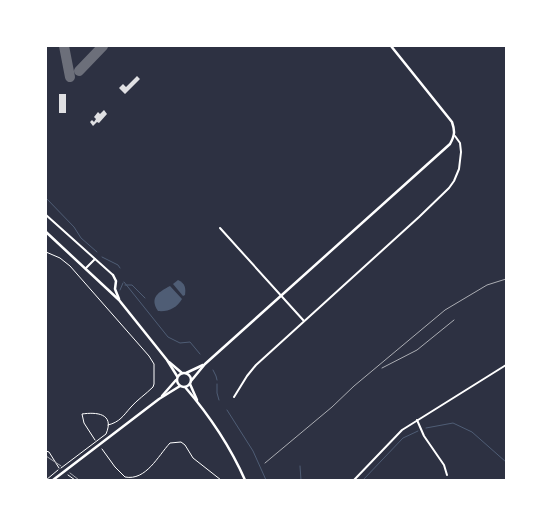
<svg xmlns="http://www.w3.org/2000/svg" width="552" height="526" viewBox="0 0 552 526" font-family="Raleway,sans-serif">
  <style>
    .water { fill: #4f5d75 }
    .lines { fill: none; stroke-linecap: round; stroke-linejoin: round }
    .stream { stroke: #4f5d75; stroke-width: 1 }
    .taxiway { stroke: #6c6f7a; stroke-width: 10 }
    .building { fill: #e0e0e3 }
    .path { stroke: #fff; stroke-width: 1 }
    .service { stroke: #fff; stroke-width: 1 }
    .minor { stroke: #fff; stroke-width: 2 }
    .tertiary { stroke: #fff; stroke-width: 2.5 }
    .secondary { stroke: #fff; stroke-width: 2.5 }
    .rail { stroke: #abadb3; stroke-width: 1 }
  </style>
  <rect width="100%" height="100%" fill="#2d3142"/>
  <!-- water -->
  <g class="water">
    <path d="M178,280C185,283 186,288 185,295L183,296L173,284Z"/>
    <path d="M170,286L182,299C177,308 168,312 158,311C149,297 159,292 170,286Z"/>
  </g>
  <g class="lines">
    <!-- stream -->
    <g class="stream">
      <path d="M46,198L74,227L81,238L97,252"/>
      <path d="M102,257L118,265L120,268"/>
      <path d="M124,282L168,337L180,343L190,342L200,354"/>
      <path d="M125,285H132L145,298"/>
      <path d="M120,290L123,283"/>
      <path d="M213,370L216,376L217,380"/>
      <path d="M217,384V393L219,400"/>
      <path d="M227,410L253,451L266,480"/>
      <path d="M426,428L453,423L472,432L506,462"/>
      <path d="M300,466L301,480"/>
      <path d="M363,480L403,438L418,431"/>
    </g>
    <!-- taxiway -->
    <g class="taxiway">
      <path d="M64,46L70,77"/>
      <path d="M79,71L103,46"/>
    </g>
  </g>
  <!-- building -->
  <g class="building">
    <path d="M137,76L140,79L125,94L119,88L123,84L126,87Z"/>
    <rect x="59" y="94" width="7" height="19"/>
    <path d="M104,110L107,114L99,123L97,122L93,126L90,122L92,120L94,122L96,119L94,117L98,112L100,114Z"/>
  </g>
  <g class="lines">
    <!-- path -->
    <g class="path">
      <path d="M46,252L60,258L70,266L149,356L154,364V384L153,387C146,394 137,400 131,407C123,416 120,422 108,425"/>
      <path d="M102,449L115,467L125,477C146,481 158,456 170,443L181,442L185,445L193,458L221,480"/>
      <path d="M61,468L106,434C115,413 96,412 82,414L84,423L95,440"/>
      <path d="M46,480L58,470"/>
    </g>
    <!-- service -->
    <g class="service">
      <path d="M46,451L49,452L59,468"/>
      <path d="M68,475L75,480"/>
    </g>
    <!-- minor -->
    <g class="minor">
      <path d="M46,215L113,275"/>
      <path d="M220,228L304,321"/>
      <path d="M86,268L95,259"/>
      <path d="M234,397L247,376L256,365L419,217L449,188L454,181L459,169L461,152L460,143L455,136"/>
      <path d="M417,420L424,436L444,465L447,475"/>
      <path d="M354,480L402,430L506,365"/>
    </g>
    <!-- tertiary -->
    <g class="tertiary">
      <path d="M186,373L203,365"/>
      <path d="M191,381L205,364L450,144C455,135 455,131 452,122L391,46"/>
    </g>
    <!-- secondary -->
    <g class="secondary">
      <path d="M46,232L119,300L167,360L177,376"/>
      <path d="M113,275L116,281L115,289L119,299"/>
      <path d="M169,362L182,373"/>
      <circle cx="184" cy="380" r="7"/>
      <path d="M190,384L197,400"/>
      <path d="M185,387C209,415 230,446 245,480"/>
      <path d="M162,396L176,380"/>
      <path d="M53,480L159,399L180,386"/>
    </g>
    <!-- rail -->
    <g class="rail">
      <path d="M382,368L417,350L454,320"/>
      <path d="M46,456L61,466"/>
      <path d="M265,463L332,407L354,386L445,310L487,285L506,279"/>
      <path d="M70,473L79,480"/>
    </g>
  </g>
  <!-- border -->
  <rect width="552" height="526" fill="none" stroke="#ffffff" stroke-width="94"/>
</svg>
